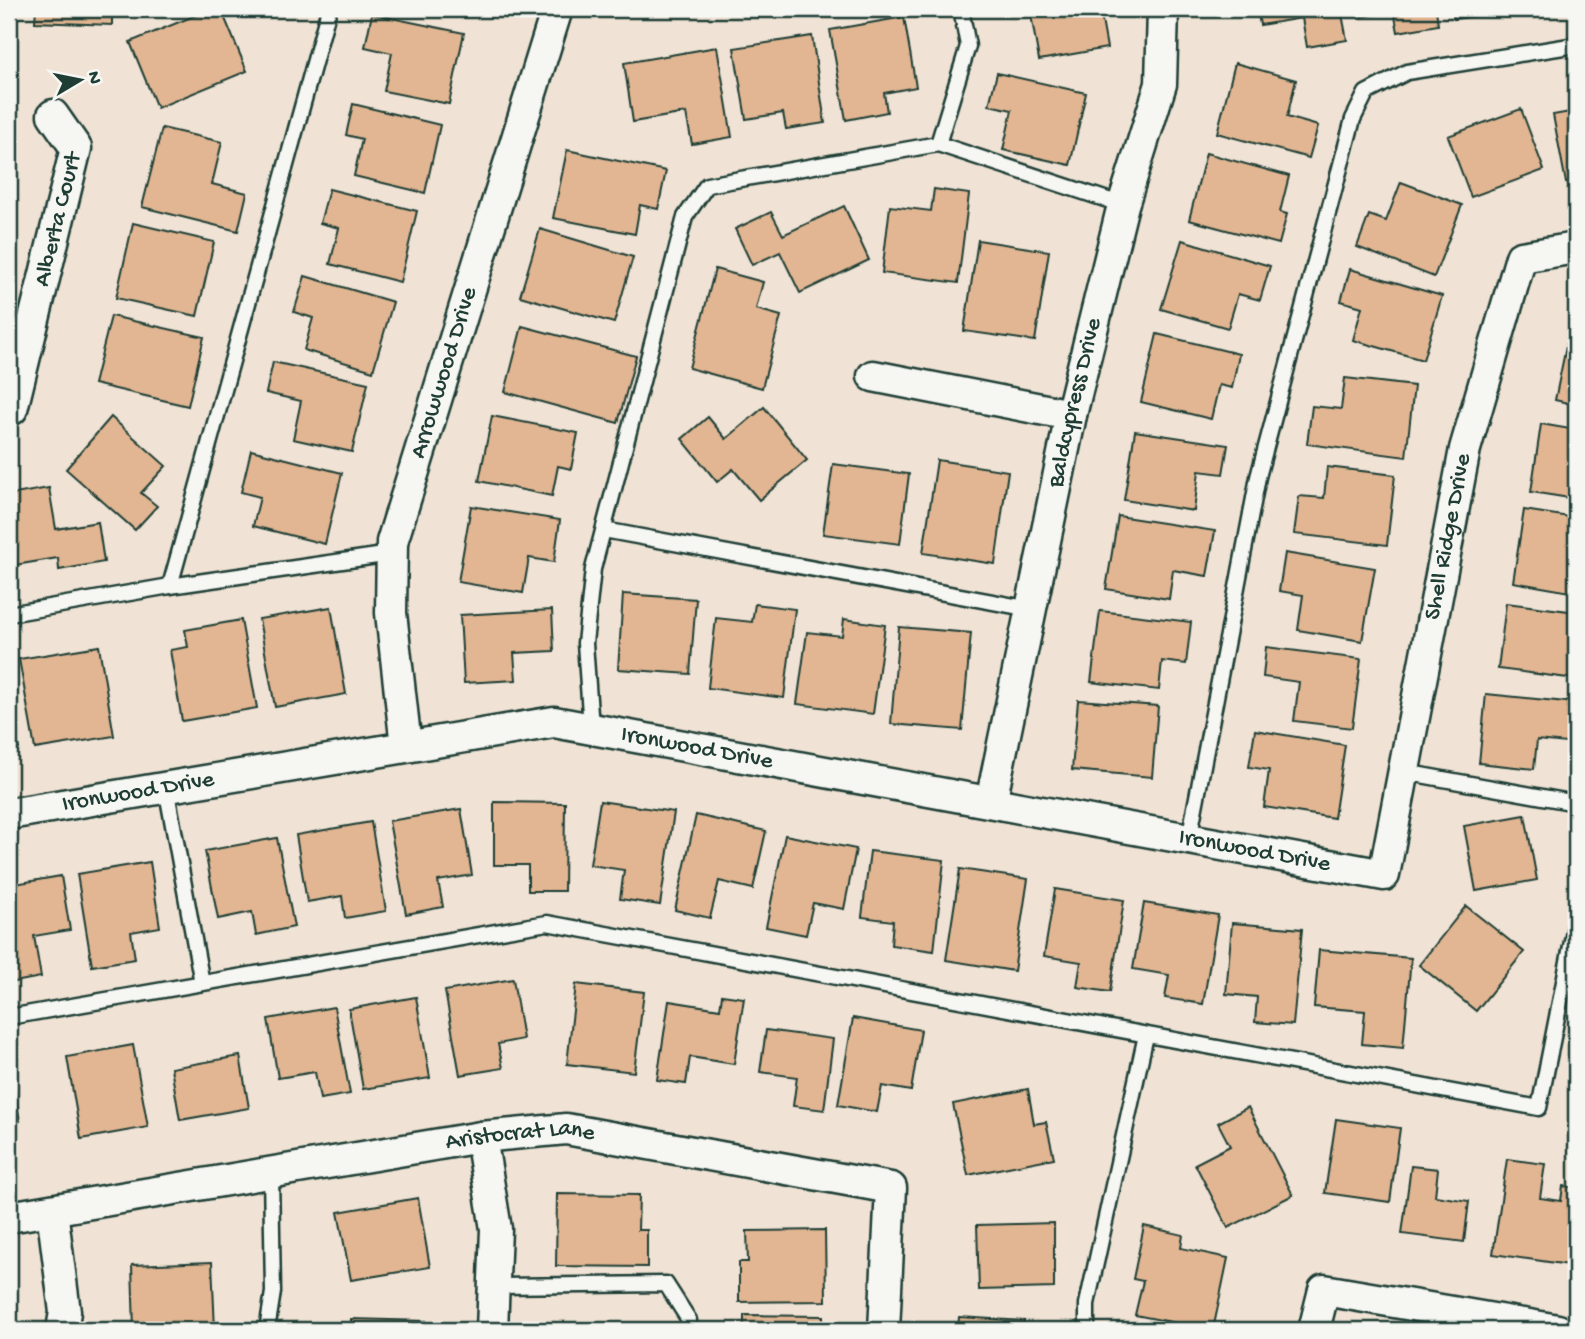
<svg xmlns="http://www.w3.org/2000/svg" width="1585" height="1339" viewBox="0 0 1585 1339" font-family="'Gochi Hand',sans-serif">
  <style>
    .building { fill: #e2b692; stroke: #1f3d34; stroke-width: 2 }
    .lines { fill: none; stroke-linecap: round; stroke-linejoin: round }
    .lane-casing { stroke: #1f3d34; stroke-width: 19 }
    .street-casing { stroke: #1f3d34; stroke-width: 35 }
    .lane { stroke: #f6f6f2; stroke-width: 14 }
    .street { stroke: #f6f6f2; stroke-width: 30 }
    .labels { text-anchor: middle; dominant-baseline: central; stroke-width: 7; stroke-linejoin: round; paint-order: stroke }
    .street-label { font-size: 24px; fill: #1f3d34; stroke: #f6f6f2 }
  </style>
  <rect width="100%" height="100%" fill="#f0e3d5"/>
  <filter id="ink" filterUnits="userSpaceOnUse"><feTurbulence type="fractalNoise" baseFrequency=".0143" numOctaves="2"/><feDisplacementMap in="SourceGraphic" scale="14" xChannelSelector="R" yChannelSelector="G"/><feConvolveMatrix kernelMatrix="1 2 1 2 8 2 1 2 1" color-interpolation-filters="sRGB"/></filter>
  <g filter="url(#ink)">
    <!-- building -->
    <g class="building">
      <path d="M36,9H112V25L35,22Z"/>
      <path d="M211,9H221L247,71L157,108L130,42Z"/>
      <path d="M1030,9H1100L1107,48L1039,60Z"/>
      <path d="M1257,9H1341L1347,40L1307,47L1302,18L1260,25Z"/>
      <path d="M1359,9H1436L1438,25L1398,32L1394,11L1361,17Z"/>
      <path d="M1453,9H1523L1454,19Z"/>
      <path d="M1548,9H1576L1549,14Z"/>
      <path d="M372,14L464,33L449,104L384,91L392,53L365,47Z"/>
      <path d="M904,17L916,87L884,93L887,112L846,120L830,30Z"/>
      <path d="M812,36L825,123L786,129L783,113L746,119L734,48Z"/>
      <path d="M717,47L732,137L692,144L686,113L633,122L624,63Z"/>
      <path d="M1235,63L1296,80L1287,117L1318,126L1309,158L1217,133Z"/>
      <path d="M997,73L1086,93L1070,165L1003,150L1012,110L989,105Z"/>
      <path d="M353,104L440,125L425,193L354,176L362,139L346,135Z"/>
      <path d="M1521,109L1544,170L1471,197L1448,136Z"/>
      <path d="M1576,111V181L1566,183L1553,115Z"/>
      <path d="M162,128L222,142L212,184L247,193L238,231L142,207Z"/>
      <path d="M567,150L666,171L658,209L640,205L635,234L553,218Z"/>
      <path d="M1206,153L1289,176L1280,212L1287,214L1279,244L1189,220Z"/>
      <path d="M1401,182L1462,205L1434,277L1357,247L1369,215L1386,221Z"/>
      <path d="M329,189L417,211L400,282L330,264L339,228L320,223Z"/>
      <path d="M934,189L969,194L958,283L882,273L890,206L931,211Z"/>
      <path d="M844,206L869,260L800,293L780,252L752,265L735,229L771,212L783,235Z"/>
      <path d="M133,223L214,242L197,316L116,298Z"/>
      <path d="M540,229L633,257L614,323L520,296Z"/>
      <path d="M978,240L1049,251L1035,341L964,331Z"/>
      <path d="M1182,240L1270,266L1260,300L1238,294L1228,328L1161,309Z"/>
      <path d="M715,269L763,282L756,309L781,316L762,388L689,368Z"/>
      <path d="M1350,269L1442,296L1423,360L1353,340L1362,307L1341,301Z"/>
      <path d="M305,276L393,302L373,371L304,350L313,318L294,312Z"/>
      <path d="M111,316L204,337L188,406L94,384Z"/>
      <path d="M522,326L636,356L618,423L505,392Z"/>
      <path d="M1570,327L1576,329V405L1555,400Z"/>
      <path d="M1157,334L1239,354L1232,388L1219,385L1211,419L1141,402Z"/>
      <path d="M273,362L368,383L352,452L293,439L301,401L266,393Z"/>
      <path d="M1345,378L1414,386L1406,457L1307,444L1312,406L1341,409Z"/>
      <path d="M764,407L807,460L759,500L733,469L717,482L682,439L708,417L726,439Z"/>
      <path d="M492,416L578,433L571,469L558,466L552,496L479,481Z"/>
      <path d="M111,417L166,466L141,493L157,506L135,530L66,469Z"/>
      <path d="M1541,424L1576,430V499L1531,492Z"/>
      <path d="M1135,431L1228,445L1223,474L1199,471L1194,511L1124,500Z"/>
      <path d="M251,450L342,473L325,544L253,526L260,497L241,492Z"/>
      <path d="M937,460L1008,471L995,564L923,553Z"/>
      <path d="M833,464L909,474L900,544L823,534Z"/>
      <path d="M1327,467L1395,475L1387,545L1294,534L1299,496L1324,498Z"/>
      <path d="M49,488L56,529L98,522L104,562L59,570L58,558L9,566V495Z"/>
      <path d="M471,506L560,520L554,562L529,558L523,593L458,582Z"/>
      <path d="M1524,510L1576,518V593L1513,582Z"/>
      <path d="M1118,516L1215,531L1207,576L1173,570L1169,599L1106,589Z"/>
      <path d="M1285,553L1375,568L1362,641L1298,630L1303,595L1279,591Z"/>
      <path d="M623,594L696,599L690,674L618,669Z"/>
      <path d="M1506,603L1576,612V679L1498,669Z"/>
      <path d="M755,604L795,609L784,698L708,688L716,618L752,622Z"/>
      <path d="M331,607L346,694L275,707L259,619Z"/>
      <path d="M552,610L554,651L514,653L516,680L464,683L460,615Z"/>
      <path d="M1100,611L1191,622L1186,664L1162,661L1159,690L1091,682Z"/>
      <path d="M844,619L885,625L873,714L797,704L807,632L842,636Z"/>
      <path d="M241,620L257,708L182,721L170,650L188,647L185,630Z"/>
      <path d="M899,627L971,633L962,730L891,724Z"/>
      <path d="M99,646L114,736L35,749L19,659Z"/>
      <path d="M1266,647L1361,659L1352,728L1294,721L1299,682L1263,677Z"/>
      <path d="M1486,694L1576,703V744L1537,740L1534,769L1479,763Z"/>
      <path d="M1078,700L1158,706L1152,777L1072,770Z"/>
      <path d="M9,701L19,749L9,751Z"/>
      <path d="M1255,730L1345,745L1334,818L1264,807L1269,770L1249,767Z"/>
      <path d="M600,801L674,812L660,905L620,899L624,870L590,865Z"/>
      <path d="M494,802L565,803L564,891H528V865H494Z"/>
      <path d="M461,809L472,875L438,881L443,907L406,914L389,821Z"/>
      <path d="M696,815L766,831L753,889L719,881L710,918L675,910Z"/>
      <path d="M1525,815L1537,880L1476,891L1464,826Z"/>
      <path d="M371,822L386,911L345,918L342,896L307,902L296,835Z"/>
      <path d="M785,835L856,849L844,909L813,903L806,935L766,927Z"/>
      <path d="M277,838L294,927L256,935L252,912L218,919L205,851Z"/>
      <path d="M870,851L944,860L934,951L891,945L893,921L862,917Z"/>
      <path d="M150,862L160,927L131,932L135,959L92,966L77,874Z"/>
      <path d="M960,869L1028,879L1014,971L946,960Z"/>
      <path d="M61,876L70,930L34,936L41,977L9,983V885Z"/>
      <path d="M1055,889L1124,900L1110,992L1077,987L1081,962L1044,956Z"/>
      <path d="M1144,903L1218,915L1203,1004L1165,998L1169,975L1133,969Z"/>
      <path d="M1466,906L1524,952L1476,1011L1419,965Z"/>
      <path d="M1232,923L1302,929L1293,1025L1255,1022L1257,997L1226,994Z"/>
      <path d="M1319,950L1411,958L1403,1048L1362,1044L1365,1011L1314,1007Z"/>
      <path d="M513,979L523,1039L498,1044L503,1068L460,1075L445,991Z"/>
      <path d="M576,984L644,992L634,1072L567,1064Z"/>
      <path d="M722,995L744,998L734,1064L690,1057L686,1084L657,1080L669,1001L720,1009Z"/>
      <path d="M416,997L430,1078L363,1089L349,1009Z"/>
      <path d="M334,1007L350,1094L320,1099L315,1072L278,1078L268,1019Z"/>
      <path d="M853,1018L921,1030L911,1091L882,1086L877,1112L838,1105Z"/>
      <path d="M766,1030L833,1039L824,1110L793,1106L797,1077L760,1072Z"/>
      <path d="M133,1045L148,1127L81,1139L67,1057Z"/>
      <path d="M240,1056L249,1108L180,1120L171,1068Z"/>
      <path d="M9,1059L20,1121L9,1123Z"/>
      <path d="M1028,1089L1034,1124L1046,1122L1054,1158L968,1175L953,1104Z"/>
      <path d="M1248,1107L1293,1195L1228,1228L1195,1164L1230,1146L1218,1123Z"/>
      <path d="M1336,1119L1400,1128L1390,1202L1325,1193Z"/>
      <path d="M1507,1159L1545,1164L1540,1198L1561,1201L1563,1186L1576,1188V1266L1493,1254Z"/>
      <path d="M1411,1166L1438,1169L1435,1196L1469,1201L1464,1242L1402,1234Z"/>
      <path d="M557,1194L639,1195L638,1230H647V1267L556,1266Z"/>
      <path d="M418,1198L430,1267L351,1280L338,1212Z"/>
      <path d="M1054,1223V1288L979,1290L977,1225Z"/>
      <path d="M1144,1226L1183,1235L1181,1248L1228,1258L1213,1330L1135,1315L1143,1281L1133,1279Z"/>
      <path d="M825,1230L826,1301L739,1302V1262H748L747,1231Z"/>
      <path d="M212,1262L215,1330H134L132,1265Z"/>
      <path d="M744,1315L823,1316V1330H744Z"/>
      <path d="M959,1317L1024,1321V1330H958Z"/>
      <path d="M351,1319L426,1321V1330H351Z"/>
      <path d="M559,1324L603,1328V1330H558Z"/>
    </g>
    <g class="lines">
      <!-- lane casing -->
      <g class="lane-casing">
        <g id="lane">
          <path d="M938,144L968,46L961,9"/>
          <path d="M604,530L1031,609"/>
          <path d="M170,586L329,9"/>
          <path d="M9,614L170,586L391,554"/>
          <path d="M591,728L585,643L593,569L685,217L707,185L938,144L1123,205"/>
          <path d="M1404,772L1576,803"/>
          <path d="M166,787L202,983"/>
          <path d="M1189,839L1258,477L1353,119L1366,93L1407,72L1576,45"/>
          <path d="M9,1017L547,923L1539,1108L1576,921"/>
          <path d="M494,1286L666,1284L689,1320V1330"/>
          <path d="M267,1330L273,1292L271,1173"/>
          <path d="M1087,1330V1304L1146,1035"/>
        </g>
      </g>
      <!-- street casing -->
      <g class="street-casing">
        <g id="street">
          <path d="M873,376L1071,415"/>
          <path id="s1" d="M9,409H12L76,148L53,115"/>
          <path id="s2" d="M406,746L391,613L392,542L557,9"/>
          <path id="s3" d="M991,802L1071,415L1123,205L1161,84L1163,9"/>
          <path id="s4" d="M9,814L554,722L1384,875L1465,449L1521,257L1576,248"/>
          <path d="M481,1137L496,1229L492,1330"/>
          <path d="M52,1210L65,1312L62,1330"/>
          <path id="s5" d="M9,1217L481,1137L566,1129L891,1188L884,1330"/>
          <path d="M1314,1330L1324,1290L1558,1330"/>
        </g>
      </g>
      <!-- lane -->
      <use href="#lane" class="lane"/>
      <!-- street -->
      <use href="#street" class="street"/>
    </g>
  </g>
  <g class="labels">
    <!-- street labels -->
    <g class="street-label">
      <text stroke="none"><textPath href="#s1" startOffset="198">Alberta Court</textPath></text>
      <text stroke="none"><textPath href="#s2" startOffset="382">Arrowwood Drive</textPath></text>
      <text stroke="none"><textPath href="#s3" startOffset="408">Baldcypress Drive</textPath></text>
      <text stroke="none"><textPath href="#s4" startOffset="1741">Shell Ridge Drive</textPath></text>
      <text stroke="none"><textPath href="#s4" startOffset="698">Ironwood Drive</textPath></text>
      <text stroke="none"><textPath href="#s4" startOffset="131">Ironwood Drive</textPath></text>
      <text stroke="none"><textPath href="#s4" startOffset="1265">Ironwood Drive</textPath></text>
      <text stroke="none"><textPath href="#s5" startOffset="518">Aristocrat Lane</textPath></text>
    </g>
  </g>
  <!-- margin -->
  <rect width="1585" height="1339" fill="none" stroke="#f6f6f2" stroke-width="35"/>
  <rect x="18" y="18" width="1550" height="1304" fill="none" stroke="#1f3d34" stroke-width="2.5" filter="url(#ink)"/>
  <!-- north arrow -->
  <g transform="translate(80 80) rotate(80)" stroke="#f6f6f2" stroke-width="5" paint-order="stroke">
  <path d="M0-5L12 26L0 18L-12 26Z" fill="#1f3d34"/>
  <text y="-10" font-size="19" font-weight="bold" text-anchor="middle" fill="#1f3d34">N</text>
  </g>
</svg>
